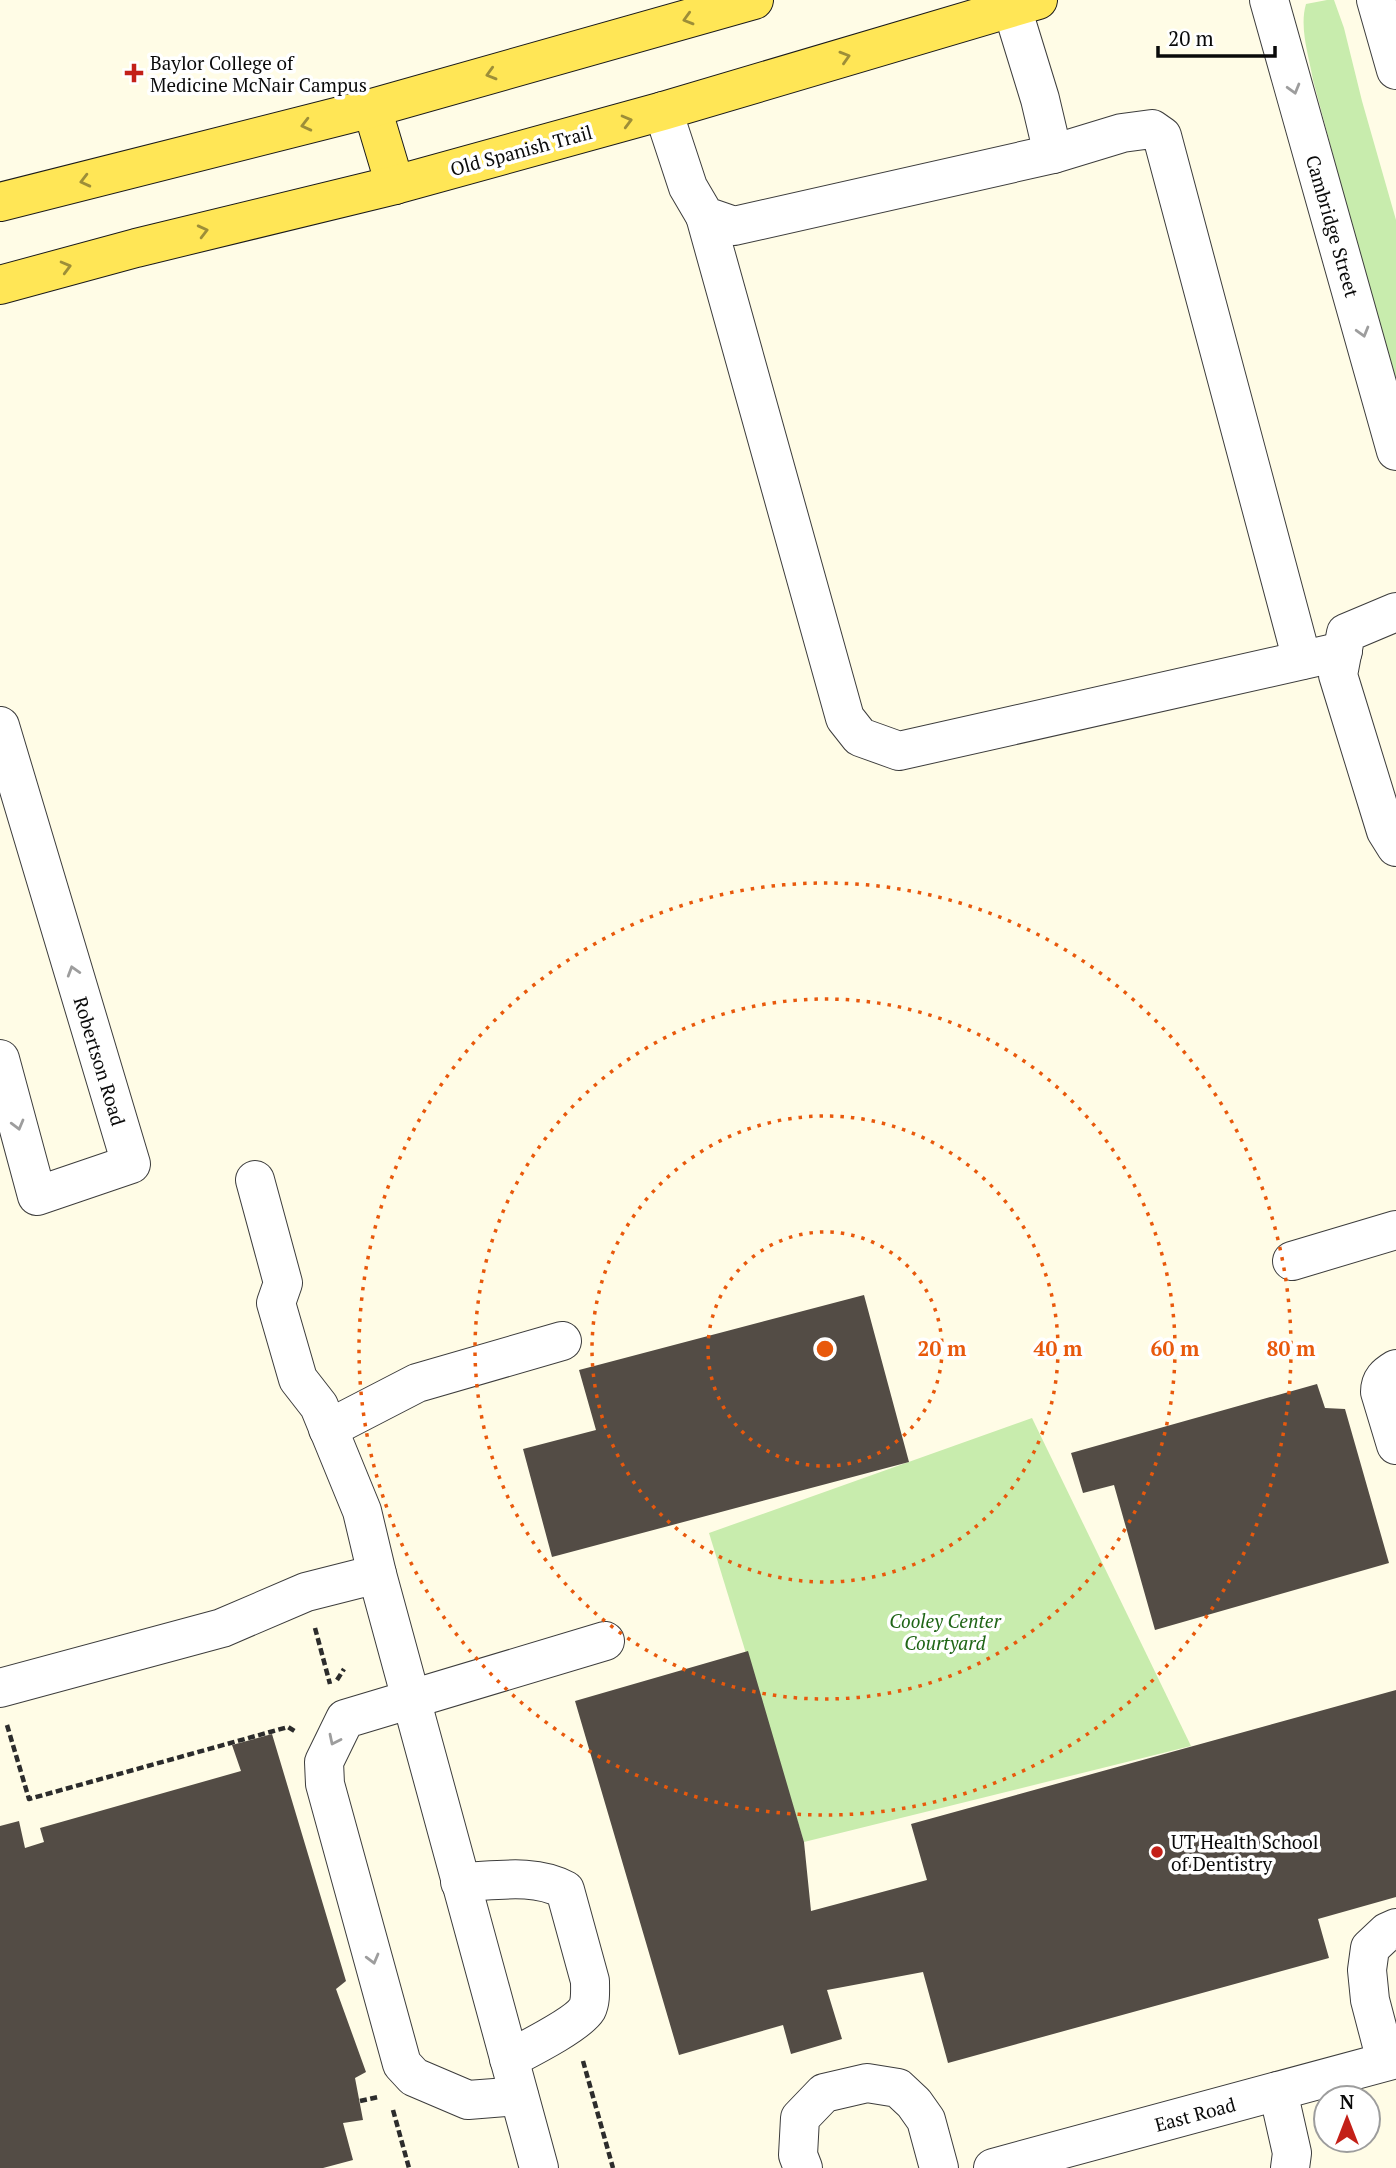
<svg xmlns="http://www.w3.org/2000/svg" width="1396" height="2168" viewBox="0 0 1396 2168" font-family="'PT Serif',serif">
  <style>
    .green { fill: #c8ecad }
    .building { fill: #534c45 }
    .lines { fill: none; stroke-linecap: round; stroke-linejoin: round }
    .minor-casing { stroke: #3d3d3d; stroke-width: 40 }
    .major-casing { stroke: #1b1b1b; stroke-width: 40 }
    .path { stroke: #2c2c2c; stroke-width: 4.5; stroke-dasharray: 7 3.5; stroke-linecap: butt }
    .minor { stroke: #fff; stroke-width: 38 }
    .major { stroke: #ffe656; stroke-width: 38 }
    .oneway { stroke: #9d8e38 }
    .oneway2 { stroke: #9d9d9d }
    .ring { fill: none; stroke: #e8590c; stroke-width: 3.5; stroke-dasharray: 3.5 7 }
    .poi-dot { fill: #c32018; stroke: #fff; stroke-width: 2.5 }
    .labels { text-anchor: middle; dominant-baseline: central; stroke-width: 7; stroke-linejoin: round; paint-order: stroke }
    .poi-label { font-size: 19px; fill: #0a0a0a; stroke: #fff; text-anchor: start }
    .street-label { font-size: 19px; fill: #0a0a0a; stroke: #fff }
    .park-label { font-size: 19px; font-style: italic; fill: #1f6516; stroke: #fff }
    .centre { fill: #e8590c; stroke: #fff; stroke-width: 3.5 }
    .ring-label { font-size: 21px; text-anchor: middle; font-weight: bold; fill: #e8590c; stroke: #fff; stroke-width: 7; stroke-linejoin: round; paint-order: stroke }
  </style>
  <rect width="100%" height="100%" fill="#fffce6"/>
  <!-- green -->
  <g class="green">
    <path d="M1327,0H1334L1344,28L1362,101L1396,220V390L1313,80C1309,56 1299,28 1306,4Z"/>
    <path d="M1032,1418L1191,1746L804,1842L709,1533Z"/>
  </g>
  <!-- building -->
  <g class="building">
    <path d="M864,1295L909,1462L552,1557L523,1449L596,1430L579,1370Z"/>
    <path d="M1317,1384L1325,1408L1345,1409L1389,1563L1155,1630L1114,1485L1083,1493L1071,1453Z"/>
    <path d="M748,1651L804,1842L811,1911L927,1880L911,1824L1396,1690V1897L1318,1919L1329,1958L948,2063L923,1972L827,1990L842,2039L791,2054L783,2025L679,2055L575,1701Z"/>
    <path d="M272,1734L346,1981L336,1989L366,2072L355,2078L363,2120L343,2123L353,2160L323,2168H0V1826L19,1821L25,1848L44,1842L40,1828L241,1771L232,1745Z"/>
  </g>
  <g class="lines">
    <!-- minor casing -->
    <g class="minor-casing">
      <g id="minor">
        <path d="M1269,0L1396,451"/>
        <path d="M1376,0L1396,70"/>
        <path d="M663,111L688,187L705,216L734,226L1053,154L1040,99L1012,8"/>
        <path d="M1053,154L1122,133L1152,129L1162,136L1302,660"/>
        <path d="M705,216L845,718L860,737L899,751L1343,651"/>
        <path d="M1396,612L1346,633L1338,675L1386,831L1396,847"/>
        <path d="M0,726L131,1164L37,1196L0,1059"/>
        <path d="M255,1180L283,1283L276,1303L298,1379L319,1406L362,1511L377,1574L539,2168"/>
        <path d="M1292,1261L1396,1230"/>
        <path d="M1396,1369C1386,1375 1380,1380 1380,1392L1396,1445"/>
        <path d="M328,1429L417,1383L562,1341"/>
        <path d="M0,1688L222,1628L306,1592L377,1574"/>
        <path d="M460,1882C495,1881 534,1873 565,1890L590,1981C590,1990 591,2001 587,2009C578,2024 526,2050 509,2059"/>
        <path d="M1386,2061L1370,2000L1367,1970L1370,1948L1387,1932L1396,1928"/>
        <path d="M1278,2091L1292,2153L1290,2168"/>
        <path d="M519,2096L468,2100L414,2077L402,2064L325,1784L324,1762L345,1719L605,1641"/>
        <path d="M803,2168L798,2155L800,2118L824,2093L867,2083L898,2088L914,2103L926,2120L939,2168"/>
        <path d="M993,2168L1396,2059"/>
      </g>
    </g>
    <!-- major casing -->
    <g class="major-casing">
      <g id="major">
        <path d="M372,108L395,185"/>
        <path d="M0,202L372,108L754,0"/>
        <path d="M0,285L136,248L395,185L663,111L1038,0"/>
      </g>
    </g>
    <!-- path -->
    <g class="path">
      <path d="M315,1628L330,1684"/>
      <path d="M337,1680L344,1669"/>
      <path d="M7,1725L29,1799L288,1727L296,1732"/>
      <path d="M583,2061L613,2168"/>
      <path d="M360,2101L378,2097"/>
      <path d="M393,2110L409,2168"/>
    </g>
    <!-- minor -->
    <use href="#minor" class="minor"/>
    <!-- major -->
    <use href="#major" class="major"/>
  </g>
  <!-- one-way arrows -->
  <defs><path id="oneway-chevron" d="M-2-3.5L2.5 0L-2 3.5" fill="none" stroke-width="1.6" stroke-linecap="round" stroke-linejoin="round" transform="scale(1.75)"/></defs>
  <g class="oneway">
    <use href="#oneway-chevron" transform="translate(688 19) rotate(164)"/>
    <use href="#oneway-chevron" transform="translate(845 57) rotate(-17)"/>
    <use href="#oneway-chevron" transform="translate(491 74) rotate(164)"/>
    <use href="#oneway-chevron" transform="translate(627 121) rotate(-15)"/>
    <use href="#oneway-chevron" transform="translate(306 125) rotate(166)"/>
    <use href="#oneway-chevron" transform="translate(85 181) rotate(166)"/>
    <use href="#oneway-chevron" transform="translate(203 231) rotate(-14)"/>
    <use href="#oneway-chevron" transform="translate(66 267) rotate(-15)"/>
  </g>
  <g class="oneway2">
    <use href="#oneway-chevron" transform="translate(1294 89) rotate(74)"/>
    <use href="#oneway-chevron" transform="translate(1363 332) rotate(74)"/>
    <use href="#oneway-chevron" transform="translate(73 971) rotate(-107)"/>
    <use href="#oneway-chevron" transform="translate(18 1125) rotate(75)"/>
    <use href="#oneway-chevron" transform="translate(334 1740) rotate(116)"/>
    <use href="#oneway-chevron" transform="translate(373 1959) rotate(75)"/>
  </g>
  <!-- distance rings -->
  <g class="ring">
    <circle cx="825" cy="1349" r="117"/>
    <circle cx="825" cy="1349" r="233"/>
    <circle cx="825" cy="1349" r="350"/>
    <circle cx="825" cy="1349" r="466"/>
  </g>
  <!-- markers -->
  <g class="poi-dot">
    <path d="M130.5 62.5h7v7h7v7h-7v7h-7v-7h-7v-7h7z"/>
    <circle cx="1157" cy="1852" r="7"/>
  </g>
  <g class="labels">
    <!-- poi labels -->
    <g class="poi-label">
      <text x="150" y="62">Baylor College of<tspan x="150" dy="22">Medicine McNair Campus</tspan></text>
      <text x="1171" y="1841">UT Health School<tspan x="1171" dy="22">of Dentistry</tspan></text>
    </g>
    <!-- street labels -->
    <g class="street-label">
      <text transform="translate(521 150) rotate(-15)">Old Spanish Trail</text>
      <text transform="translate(1333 226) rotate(74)">Cambridge Street</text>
      <text transform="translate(100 1061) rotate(73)">Robertson Road</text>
      <text transform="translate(1195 2114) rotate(-15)">East Road</text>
    </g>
    <!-- park labels -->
    <g class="park-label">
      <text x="945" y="1620">Cooley Center<tspan x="945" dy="22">Courtyard</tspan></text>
    </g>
  </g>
  <circle cx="825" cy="1349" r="10" class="centre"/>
  <g class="ring-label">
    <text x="942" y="1356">20 m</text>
    <text x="1058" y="1356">40 m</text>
    <text x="1175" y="1356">60 m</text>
    <text x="1291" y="1356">80 m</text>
  </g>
  <!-- north arrow -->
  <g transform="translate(1347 2119)"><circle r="33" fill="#ffffff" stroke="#9d9d9d" stroke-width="2"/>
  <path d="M0-5L12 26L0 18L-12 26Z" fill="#c32018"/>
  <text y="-10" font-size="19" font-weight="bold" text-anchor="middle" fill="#0a0a0a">N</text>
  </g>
  <!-- scale -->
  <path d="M1158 46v10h117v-10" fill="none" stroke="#0a0a0a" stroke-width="3.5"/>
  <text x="1168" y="46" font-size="21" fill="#0a0a0a" stroke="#ffffff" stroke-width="5" paint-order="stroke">20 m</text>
</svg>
